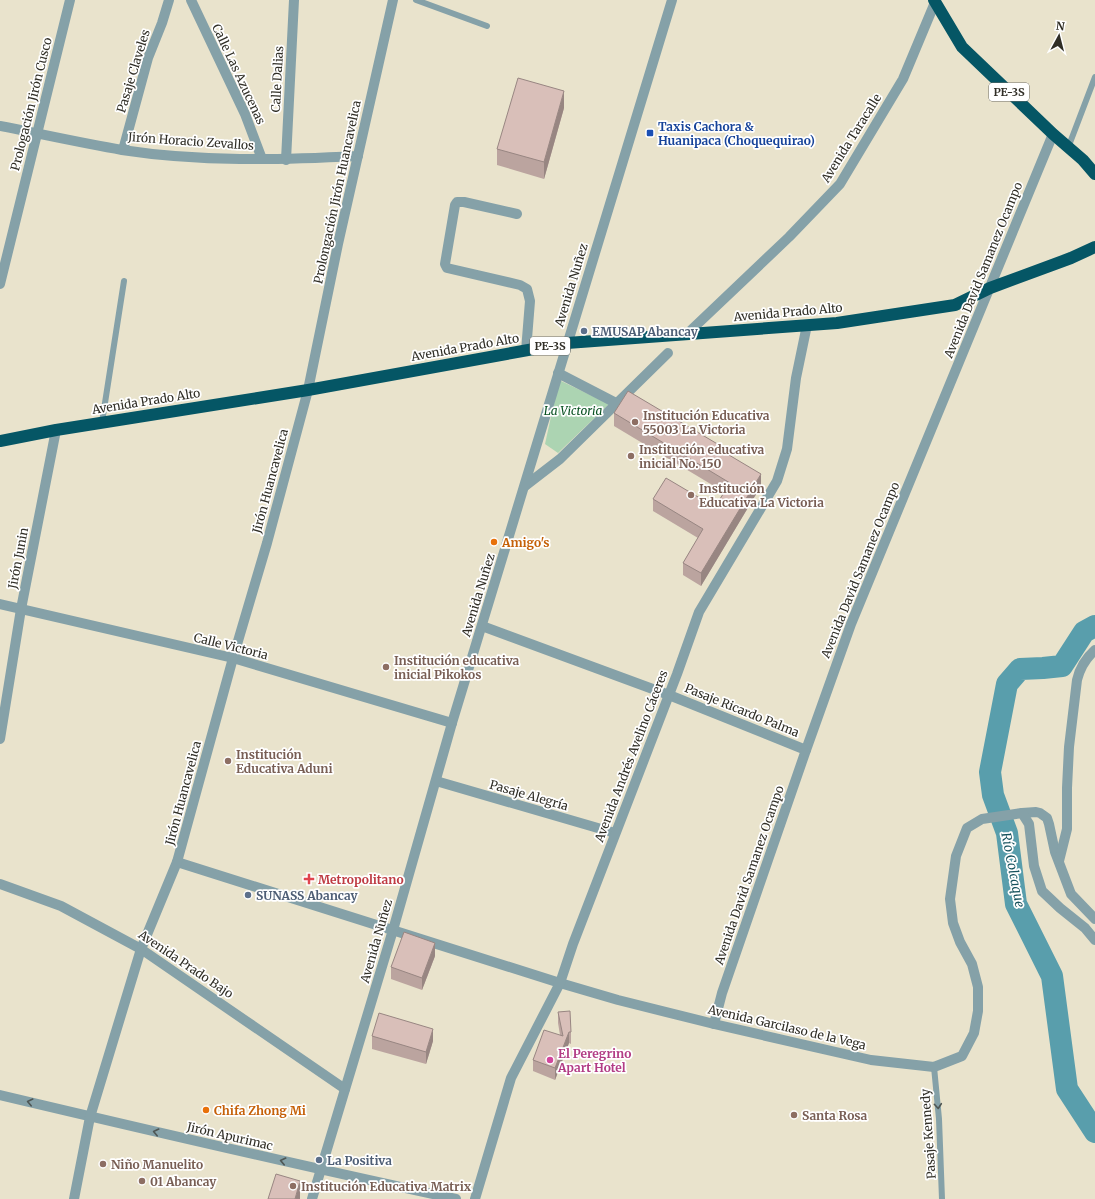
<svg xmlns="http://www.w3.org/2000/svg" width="1095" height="1199" viewBox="0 0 1095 1199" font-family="Merriweather,serif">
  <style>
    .green { fill: #acd4b2 }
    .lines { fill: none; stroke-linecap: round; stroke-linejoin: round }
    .river { stroke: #599eac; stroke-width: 22 }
    .lane { stroke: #85a1a8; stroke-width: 6 }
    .street { stroke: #85a1a8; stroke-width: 10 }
    .highway { stroke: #055665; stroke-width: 12 }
    .wall { fill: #bba49f }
    .shaded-wall { fill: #988682 }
    .building { fill: #d9bfb9; stroke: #988682 }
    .oneway { stroke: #4e5654 }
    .transit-dot { fill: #1a4fb4; stroke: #fff; stroke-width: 1.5 }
    .service-dot { fill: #5c6f8a; stroke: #fff; stroke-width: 1.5 }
    .education-dot { fill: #8d6e63; stroke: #fff; stroke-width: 1.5 }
    .food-dot { fill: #e8710a; stroke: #fff; stroke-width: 1.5 }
    .health-dot { fill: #e0444e; stroke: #fff; stroke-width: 1.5 }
    .hotel-dot { fill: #d1479c; stroke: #fff; stroke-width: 1.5 }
    .labels { text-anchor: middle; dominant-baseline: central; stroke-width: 3.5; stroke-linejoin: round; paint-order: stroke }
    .shield { fill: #fff; stroke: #6e6d67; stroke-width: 1 }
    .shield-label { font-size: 11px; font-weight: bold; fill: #302e26 }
    .street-label { font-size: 12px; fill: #302e26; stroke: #fff }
    .transit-label { font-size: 12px; font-weight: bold; fill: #164399; stroke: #fff; text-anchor: start }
    .service-label { font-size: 12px; font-weight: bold; fill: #4e5e75; stroke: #fff; text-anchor: start }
    .park-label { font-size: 12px; font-style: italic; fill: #085121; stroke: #fff }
    .education-label { font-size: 12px; font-weight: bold; fill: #785e54; stroke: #fff; text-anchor: start }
    .food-label { font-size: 12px; font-weight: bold; fill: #c56008; stroke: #fff; text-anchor: start }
    .health-label { font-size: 12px; font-weight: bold; fill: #be3a42; stroke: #fff; text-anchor: start }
    .hotel-label { font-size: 12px; font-weight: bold; fill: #b23c85; stroke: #fff; text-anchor: start }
    .water-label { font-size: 13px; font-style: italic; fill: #16525d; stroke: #fff }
  </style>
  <rect width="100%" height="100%" fill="#e9e3cc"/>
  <!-- green -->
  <path class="green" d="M559,380L609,404L558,453L545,444Z"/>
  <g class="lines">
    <!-- river -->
    <path class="river" d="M1095,626L1084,632L1062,666L1043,668L1020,669L1007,684L990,772L993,795L1007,833L1016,904L1052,976L1067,1089L1095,1132"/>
    <!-- lane -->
    <g class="lane">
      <path d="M416,0L487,26"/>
      <path d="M1068,148L1095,77"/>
      <path d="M102,422L124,281"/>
      <path d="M934,1067L939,1119L942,1199"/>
    </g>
    <!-- street -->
    <g class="street">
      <path d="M191,0L245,114L262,159"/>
      <path d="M0,126C41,134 81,143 122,150C200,162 280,160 358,156"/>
      <path d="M123,150L148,58L162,23L169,0"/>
      <path d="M286,160L294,0"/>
      <path d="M517,214L464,202H457L455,205L445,264L447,268L520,285L527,289L530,301L526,351"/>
      <path d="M0,284L70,0"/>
      <path d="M688,333L789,237L840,184L903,79L936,0"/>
      <path d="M558,373L616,403"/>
      <path d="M525,486L560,459L668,353"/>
      <path d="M0,604L233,658L452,723"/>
      <path d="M482,626L669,695L806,750"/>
      <path d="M0,739L21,609L56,430"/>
      <path d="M436,781L615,833"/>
      <path d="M1022,813L1036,812L1040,813L1047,818L1049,824L1055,852L1071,894L1095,919"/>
      <path d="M1059,861L1067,829V788L1069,747L1077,680C1080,667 1086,658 1095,650"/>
      <path d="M177,862L560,983L618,1000L714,1024L871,1060L934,1067L962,1056L974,1033L978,1011V987L972,964L960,942L953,923L950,899L956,856L967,828L982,819L1022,813L1029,824L1034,866L1042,891L1060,908L1085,928L1095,940"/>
      <path d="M0,884L61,906L141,949L345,1089"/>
      <path d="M714,1024L722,993L806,750L851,624L1053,134"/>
      <path d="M0,1095C152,1131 303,1166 456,1199"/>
      <path d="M74,1199L90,1117L141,949L177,862L233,658L267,543L308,390L338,244L393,0"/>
      <path d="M312,1199L393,930L452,723L672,0"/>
      <path d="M475,1199L511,1078L560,983L573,944L677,674L699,612L777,481L787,449L796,378L807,325"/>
    </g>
    <!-- highway -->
    <g class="highway">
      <path d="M934,0L962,47L1053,134L1083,160L1095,174"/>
      <path d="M0,441L56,430L308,390L567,343L837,323L955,305L990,288L1071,258L1095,247"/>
    </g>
  </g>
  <!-- wall -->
  <g class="wall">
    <path d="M564,108L544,179L497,165V149Z"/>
    <path d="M614,413L731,456L761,486L701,586L683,575V563L698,538L653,511V499L715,507L724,492L614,426Z"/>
    <path d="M435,956L422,990L391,979V967Z"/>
    <path d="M558,1012L571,1032V1044L569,1043L555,1080L533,1071V1060L560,1035L558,1023Z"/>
    <path d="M372,1036L433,1041L426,1064L372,1049Z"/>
  </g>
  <!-- shaded-wall -->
  <g class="shaded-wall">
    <path d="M564,91V108L544,179V162Z"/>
    <path d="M761,474V486L701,586V573Z"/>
    <path d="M435,943V956L422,990V978Z"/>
    <path d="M433,1029V1041L426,1064V1052Z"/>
    <path d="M569,1032V1043L555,1080V1068Z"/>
    <path d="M300,1181V1199H295Z"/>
  </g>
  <!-- building -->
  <g class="building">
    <path d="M518,78L564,91L544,162L497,149Z"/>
    <path d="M628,391L731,452L729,455L761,474L701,573L683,563L703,529L653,499L666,478L715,507L730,483L614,413Z"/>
    <path d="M404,932L435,943L422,978L391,967Z"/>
    <path d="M570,1011L571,1032H569L555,1068L533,1060L544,1030L563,1036L558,1012Z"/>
    <path d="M379,1013L433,1029L426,1052L372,1036Z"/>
    <path d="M276,1174L300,1181L295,1199H268Z"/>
  </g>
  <!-- one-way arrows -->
  <defs><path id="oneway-chevron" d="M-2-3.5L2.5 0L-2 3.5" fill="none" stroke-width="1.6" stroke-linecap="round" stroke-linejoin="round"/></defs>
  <g class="oneway">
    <use href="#oneway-chevron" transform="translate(30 1102) rotate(-167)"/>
    <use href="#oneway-chevron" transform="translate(938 1106) rotate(85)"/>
    <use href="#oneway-chevron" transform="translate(156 1132) rotate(-167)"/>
    <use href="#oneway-chevron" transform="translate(283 1161) rotate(-167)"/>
  </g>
  <!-- markers -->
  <rect class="transit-dot" x="646" y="129" width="8" height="8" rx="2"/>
  <g class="service-dot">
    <circle cx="584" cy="331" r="4"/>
    <circle cx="248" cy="895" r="4"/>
    <circle cx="319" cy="1160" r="4"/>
  </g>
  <g class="education-dot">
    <circle cx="635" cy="422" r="4"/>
    <circle cx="631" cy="456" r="4"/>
    <circle cx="691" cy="495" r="4"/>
    <circle cx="386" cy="667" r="4"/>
    <circle cx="228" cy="761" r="4"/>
    <circle cx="794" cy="1115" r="4"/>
    <circle cx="103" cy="1164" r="4"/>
    <circle cx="142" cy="1181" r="4"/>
    <circle cx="293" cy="1186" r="4"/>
  </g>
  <g class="food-dot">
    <circle cx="494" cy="542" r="4"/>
    <circle cx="206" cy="1110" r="4"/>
  </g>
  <path class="health-dot" d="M307 873h4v4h4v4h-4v4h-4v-4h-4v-4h4z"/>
  <circle class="hotel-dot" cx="550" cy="1060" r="4"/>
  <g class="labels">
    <!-- shield labels -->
    <g class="shield">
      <rect x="989" y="83" width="40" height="18" rx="3"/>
      <rect x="530" y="337" width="40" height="18" rx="3"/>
    </g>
    <g class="shield-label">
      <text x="1009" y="92">PE-3S</text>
      <text x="550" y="346">PE-3S</text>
    </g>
    <!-- street labels -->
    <g class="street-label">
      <text transform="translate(133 71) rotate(-73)">Pasaje Claveles</text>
      <text transform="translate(239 74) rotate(65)">Calle Las Azucenas</text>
      <text transform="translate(277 79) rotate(-87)">Calle Dalias</text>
      <text transform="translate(31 104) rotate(-76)">Prologación Jirón Cusco</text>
      <text transform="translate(851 138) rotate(-58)">Avenida Taracalle</text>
      <text transform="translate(191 141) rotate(4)">Jirón Horacio Zevallos</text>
      <text transform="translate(337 192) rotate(-78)">Prolongación Jirón Huancavelica</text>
      <text transform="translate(983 270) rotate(-68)">Avenida David Samanez Ocampo</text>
      <text transform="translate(571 285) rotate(-73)">Avenida Nuñez</text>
      <text transform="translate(788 312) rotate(-5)">Avenida Prado Alto</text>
      <text transform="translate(465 347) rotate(-10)">Avenida Prado Alto</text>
      <text transform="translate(146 401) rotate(-9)">Avenida Prado Alto</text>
      <text transform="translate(270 481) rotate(-75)">Jirón Huancavelica</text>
      <text transform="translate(18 558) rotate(-79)">Jirón Junin</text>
      <text transform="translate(860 570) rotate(-68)">Avenida David Samanez Ocampo</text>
      <text transform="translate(478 595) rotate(-73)">Avenida Nuñez</text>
      <text transform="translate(231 646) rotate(14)">Calle Victoria</text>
      <text transform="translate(742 710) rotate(22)">Pasaje Ricardo Palma</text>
      <text transform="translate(631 756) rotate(-69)">Avenida Andrés Avelino Cáceres</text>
      <text transform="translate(183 793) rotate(-75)">Jirón Huancavelica</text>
      <text transform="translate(529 795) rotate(16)">Pasaje Alegría</text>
      <text transform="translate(749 875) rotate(-71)">Avenida David Samanez Ocampo</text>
      <text transform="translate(376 941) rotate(-74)">Avenida Nuñez</text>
      <text transform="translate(186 964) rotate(34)">Avenida Prado Bajo</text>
      <text transform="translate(787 1027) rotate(13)">Avenida Garcilaso de la Vega</text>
      <text transform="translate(928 1134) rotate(-94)">Pasaje Kennedy</text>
      <text transform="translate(230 1136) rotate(13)">Jirón Apurimac</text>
    </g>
    <!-- transit labels -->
    <g class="transit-label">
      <text x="658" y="126">Taxis Cachora &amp;<tspan x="658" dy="14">Huanipaca (Choquequirao)</tspan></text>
    </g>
    <!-- service labels -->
    <g class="service-label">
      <text x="592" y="331">EMUSAP Abancay</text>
      <text x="256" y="895">SUNASS Abancay</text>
      <text x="327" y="1160">La Positiva</text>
    </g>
    <!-- park labels -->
    <g class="park-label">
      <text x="573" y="410">La Victoria</text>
    </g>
    <!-- education labels -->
    <g class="education-label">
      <text x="643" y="415">Institución Educativa<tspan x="643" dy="14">55003 La Victoria</tspan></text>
      <text x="639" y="449">Institución educativa<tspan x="639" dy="14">inicial No. 150</tspan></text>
      <text x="699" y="488">Institución<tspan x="699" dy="14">Educativa La Victoria</tspan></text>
      <text x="394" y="660">Institución educativa<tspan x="394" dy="14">inicial Pikokos</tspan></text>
      <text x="236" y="754">Institución<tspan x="236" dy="14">Educativa Aduni</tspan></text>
      <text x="802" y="1115">Santa Rosa</text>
      <text x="111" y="1164">Niño Manuelito</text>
      <text x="150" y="1181">01 Abancay</text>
      <text x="301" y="1186">Institución Educativa Matrix</text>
    </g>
    <!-- food labels -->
    <g class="food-label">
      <text x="502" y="542">Amigo's</text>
      <text x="214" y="1110">Chifa Zhong Mi</text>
    </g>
    <!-- health labels -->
    <g class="health-label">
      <text x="318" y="879">Metropolitano</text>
    </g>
    <!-- hotel labels -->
    <g class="hotel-label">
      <text x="558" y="1053">El Peregrino<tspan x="558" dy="14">Apart Hotel</tspan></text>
    </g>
    <!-- water labels -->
    <g class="water-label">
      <text transform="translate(1013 870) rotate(79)">Río Colcaque</text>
    </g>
  </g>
  <!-- north arrow -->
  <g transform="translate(1059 36) rotate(7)" stroke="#ffffff" stroke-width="3" paint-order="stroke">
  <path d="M0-3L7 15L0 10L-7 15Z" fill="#302e26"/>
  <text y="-6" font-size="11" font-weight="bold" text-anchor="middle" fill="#302e26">N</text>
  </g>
</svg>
